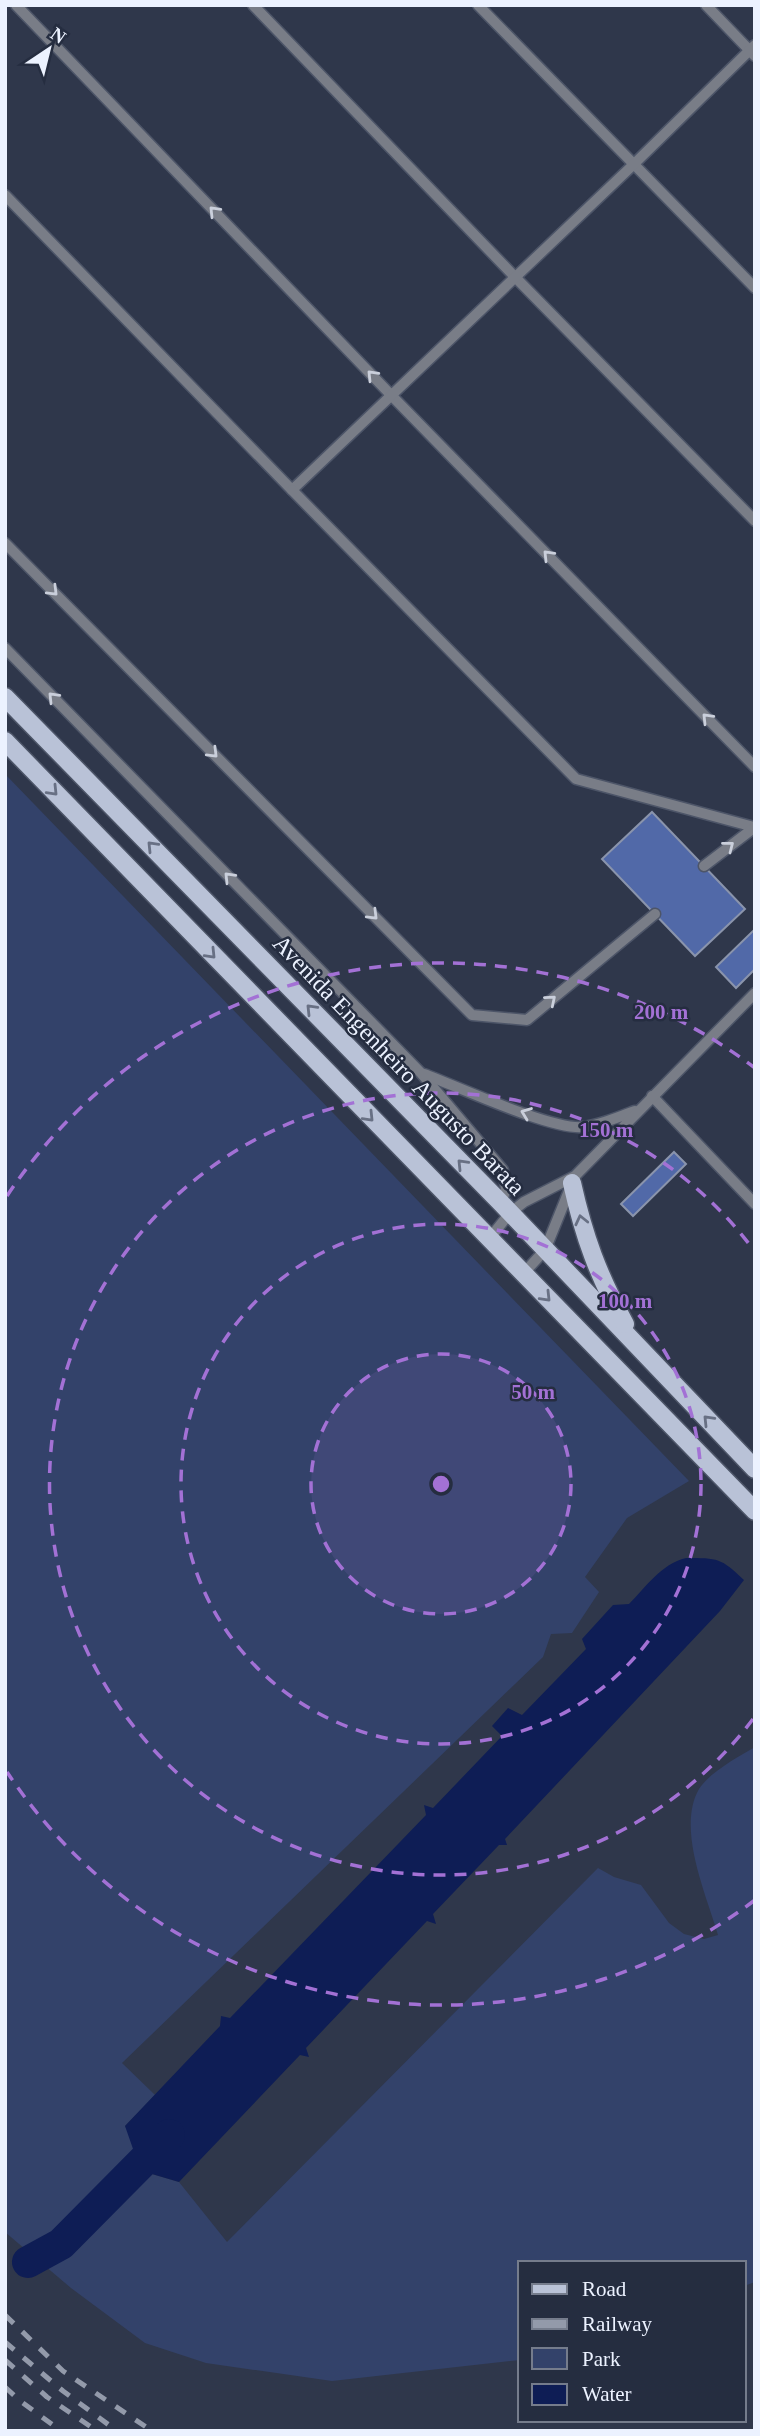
<svg xmlns="http://www.w3.org/2000/svg" width="760" height="2436" viewBox="0 0 760 2436" font-family="Georgia,serif">
  <style>
    .green { fill: #33426a }
    .water { fill: #0e1d55 }
    .lines { fill: none; stroke-linecap: round; stroke-linejoin: round }
    .river { stroke: #0e1d55; stroke-width: 32 }
    .building { fill: #5169a8; stroke: #8a94ac; stroke-width: 2 }
    .lane-casing { stroke: #4d5568; stroke-width: 13 }
    .primary-casing { stroke: #4d5568; stroke-width: 21 }
    .lane { stroke: #797d87; stroke-width: 10 }
    .primary { stroke: #b9c2d7; stroke-width: 18 }
    .rail { stroke: #939aaa; stroke-width: 5; stroke-dasharray: 12 12; stroke-linecap: butt }
    .oneway { stroke: #cacfdb }
    .oneway2 { stroke: #687084 }
    .ring { fill: none; stroke: #a371d5; stroke-width: 3.5; stroke-dasharray: 12 9 }
    .labels { text-anchor: middle; dominant-baseline: central; stroke-width: 5; stroke-linejoin: round; paint-order: stroke }
    .street-label { font-size: 24px; fill: #ecf2ff; stroke: #252d40 }
    .centre { fill: #a371d5; stroke: #252d40; stroke-width: 3.5 }
    .ring-label { font-size: 21px; text-anchor: middle; font-weight: bold; fill: #a371d5; stroke: #252d40; stroke-width: 5; stroke-linejoin: round; paint-order: stroke }
  </style>
  <rect width="100%" height="100%" fill="#2f374b"/>
  <!-- green -->
  <path class="green" d="M5,774L689,1481L627,1518L585,1577L599,1592L572,1633L551,1634L543,1657L122,2063L155,2095L125,2126L152,2174L179,2182L227,2242L598,1868L614,1877L641,1885L669,1923L684,1934L704,1939L718,1935C707,1896 676,1829 699,1789C710,1772 738,1757 755,1747V2282L744,2286V2263H520V2360L332,2381L206,2363L145,2343L71,2288L5,2232Z"/>
  <!-- water -->
  <path class="water" d="M686,1558C718,1558 721,1558 744,1580L720,1611L505,1839L507,1845H499L433,1914L436,1924L427,1921L306,2048L309,2057L300,2055L179,2182L152,2174L139,2166L125,2126L220,2026L221,2016L230,2018L426,1815L424,1805L433,1808L502,1736L492,1726L508,1708L522,1715L586,1649L582,1639L613,1605L629,1604C646,1587 661,1564 686,1558Z"/>
  <g class="lines">
    <!-- river -->
    <path class="river" d="M28,2262L61,2244L169,2135"/>
  </g>
  <!-- building -->
  <g class="building">
    <path d="M652,812L745,909L695,956L602,859Z"/>
    <path d="M755,929V969L736,988L716,967Z"/>
    <path d="M674,1152L686,1164L633,1216L621,1204Z"/>
  </g>
  <g class="lines">
    <!-- lane casing -->
    <g class="lane-casing">
      <g id="lane">
        <path d="M16,5L391,395L755,767"/>
        <path d="M253,5L515,277L755,521"/>
        <path d="M478,5L755,288"/>
        <path d="M706,5L755,56"/>
        <path d="M5,195L292,490L633,165L755,45"/>
        <path d="M292,490L576,779L754,827"/>
        <path d="M5,543L472,1015L527,1020L655,914"/>
        <path d="M5,648L421,1073L503,1170L506,1189L501,1203"/>
        <path d="M704,866L755,827"/>
        <path d="M424,1074C459,1087 551,1130 583,1127C601,1125 618,1117 635,1111"/>
        <path d="M652,1096L755,1204"/>
        <path d="M489,1239L510,1213L524,1202L575,1176L755,993"/>
        <path d="M523,1274L545,1250L571,1186"/>
      </g>
    </g>
    <!-- primary casing -->
    <g class="primary-casing">
      <g id="primary">
        <path d="M5,697L501,1203L755,1469"/>
        <path d="M5,741L755,1511"/>
        <path d="M572,1183C584,1237 598,1275 625,1324"/>
      </g>
    </g>
    <!-- lane -->
    <use href="#lane" class="lane"/>
    <!-- primary -->
    <use href="#primary" class="primary"/>
    <!-- rail -->
    <g class="rail">
      <path d="M5,2315L63,2371L152,2431"/>
      <path d="M5,2342L63,2391L117,2431"/>
      <path d="M5,2360L47,2397L97,2431"/>
      <path d="M5,2387L19,2400L61,2431"/>
    </g>
  </g>
  <!-- one-way arrows -->
  <defs><path id="oneway-chevron" d="M-2-3.5L2.5 0L-2 3.5" fill="none" stroke-width="1.6" stroke-linecap="round" stroke-linejoin="round" transform="scale(1.75)"/></defs>
  <g class="oneway">
    <use href="#oneway-chevron" transform="translate(214 211) rotate(-134)"/>
    <use href="#oneway-chevron" transform="translate(372 375) rotate(-134)"/>
    <use href="#oneway-chevron" transform="translate(548 555) rotate(-134)"/>
    <use href="#oneway-chevron" transform="translate(53 591) rotate(45)"/>
    <use href="#oneway-chevron" transform="translate(53 697) rotate(-134)"/>
    <use href="#oneway-chevron" transform="translate(707 718) rotate(-134)"/>
    <use href="#oneway-chevron" transform="translate(213 753) rotate(45)"/>
    <use href="#oneway-chevron" transform="translate(729 846) rotate(-38)"/>
    <use href="#oneway-chevron" transform="translate(229 877) rotate(-134)"/>
    <use href="#oneway-chevron" transform="translate(373 915) rotate(45)"/>
    <use href="#oneway-chevron" transform="translate(551 1000) rotate(-40)"/>
    <use href="#oneway-chevron" transform="translate(526 1113) rotate(-159)"/>
  </g>
  <g class="oneway2">
    <use href="#oneway-chevron" transform="translate(53 791) rotate(46)"/>
    <use href="#oneway-chevron" transform="translate(152 846) rotate(-134)"/>
    <use href="#oneway-chevron" transform="translate(211 954) rotate(46)"/>
    <use href="#oneway-chevron" transform="translate(311 1009) rotate(-134)"/>
    <use href="#oneway-chevron" transform="translate(369 1117) rotate(46)"/>
    <use href="#oneway-chevron" transform="translate(462 1164) rotate(-134)"/>
    <use href="#oneway-chevron" transform="translate(581 1220) rotate(-103)"/>
    <use href="#oneway-chevron" transform="translate(546 1297) rotate(46)"/>
    <use href="#oneway-chevron" transform="translate(708 1420) rotate(-134)"/>
  </g>
  <!-- distance rings -->
  <circle cx="441" cy="1484" r="130" fill="#a371d5" fill-opacity=".12"/>
  <g class="ring">
    <circle cx="441" cy="1484" r="130"/>
    <circle cx="441" cy="1484" r="260"/>
    <path d="M753 1719A391 391 0 1 1 753 1249"/>
    <path d="M755 1900A521 521 0 0 1 7 1772M7 1196A521 521 0 0 1 755 1068"/>
  </g>
  <g class="labels">
    <!-- street labels -->
    <g class="street-label">
      <text transform="translate(399 1065) rotate(46)">Avenida Engenheiro Augusto Barata</text>
    </g>
  </g>
  <circle cx="441" cy="1484" r="10" class="centre"/>
  <g class="ring-label">
    <text x="661" y="1019">200 m</text>
    <text x="606" y="1137">150 m</text>
    <text x="625" y="1308">100 m</text>
    <text x="533" y="1399">50 m</text>
  </g>
  <!-- border -->
  <rect width="760" height="2436" fill="none" stroke="#ecf2ff" stroke-width="14"/>
  <!-- legend -->
  <rect x="518" y="2261" width="228" height="161" fill="#252d40" stroke="#757c8c" stroke-width="2"/>
  <rect x="532" y="2284" width="35" height="10" fill="#b9c2d7" stroke="#757c8c" stroke-width="2"/>
  <text x="582" y="2296" font-size="21" fill="#ecf2ff">Road</text>
  <rect x="532" y="2319" width="35" height="10" fill="#939aaa" stroke="#757c8c" stroke-width="2"/>
  <text x="582" y="2331" font-size="21" fill="#ecf2ff">Railway</text>
  <rect x="532" y="2348" width="35" height="21" fill="#33426a" stroke="#757c8c" stroke-width="2"/>
  <text x="582" y="2366" font-size="21" fill="#ecf2ff">Park</text>
  <rect x="532" y="2384" width="35" height="21" fill="#0e1d55" stroke="#757c8c" stroke-width="2"/>
  <text x="582" y="2401" font-size="21" fill="#ecf2ff">Water</text>
  <!-- north arrow -->
  <g transform="translate(49 49) rotate(35)" stroke="#252d40" stroke-width="5" paint-order="stroke">
  <path d="M0-5L12 26L0 18L-12 26Z" fill="#ecf2ff"/>
  <text y="-10" font-size="19" font-weight="bold" text-anchor="middle" fill="#ecf2ff">N</text>
  </g>
</svg>
